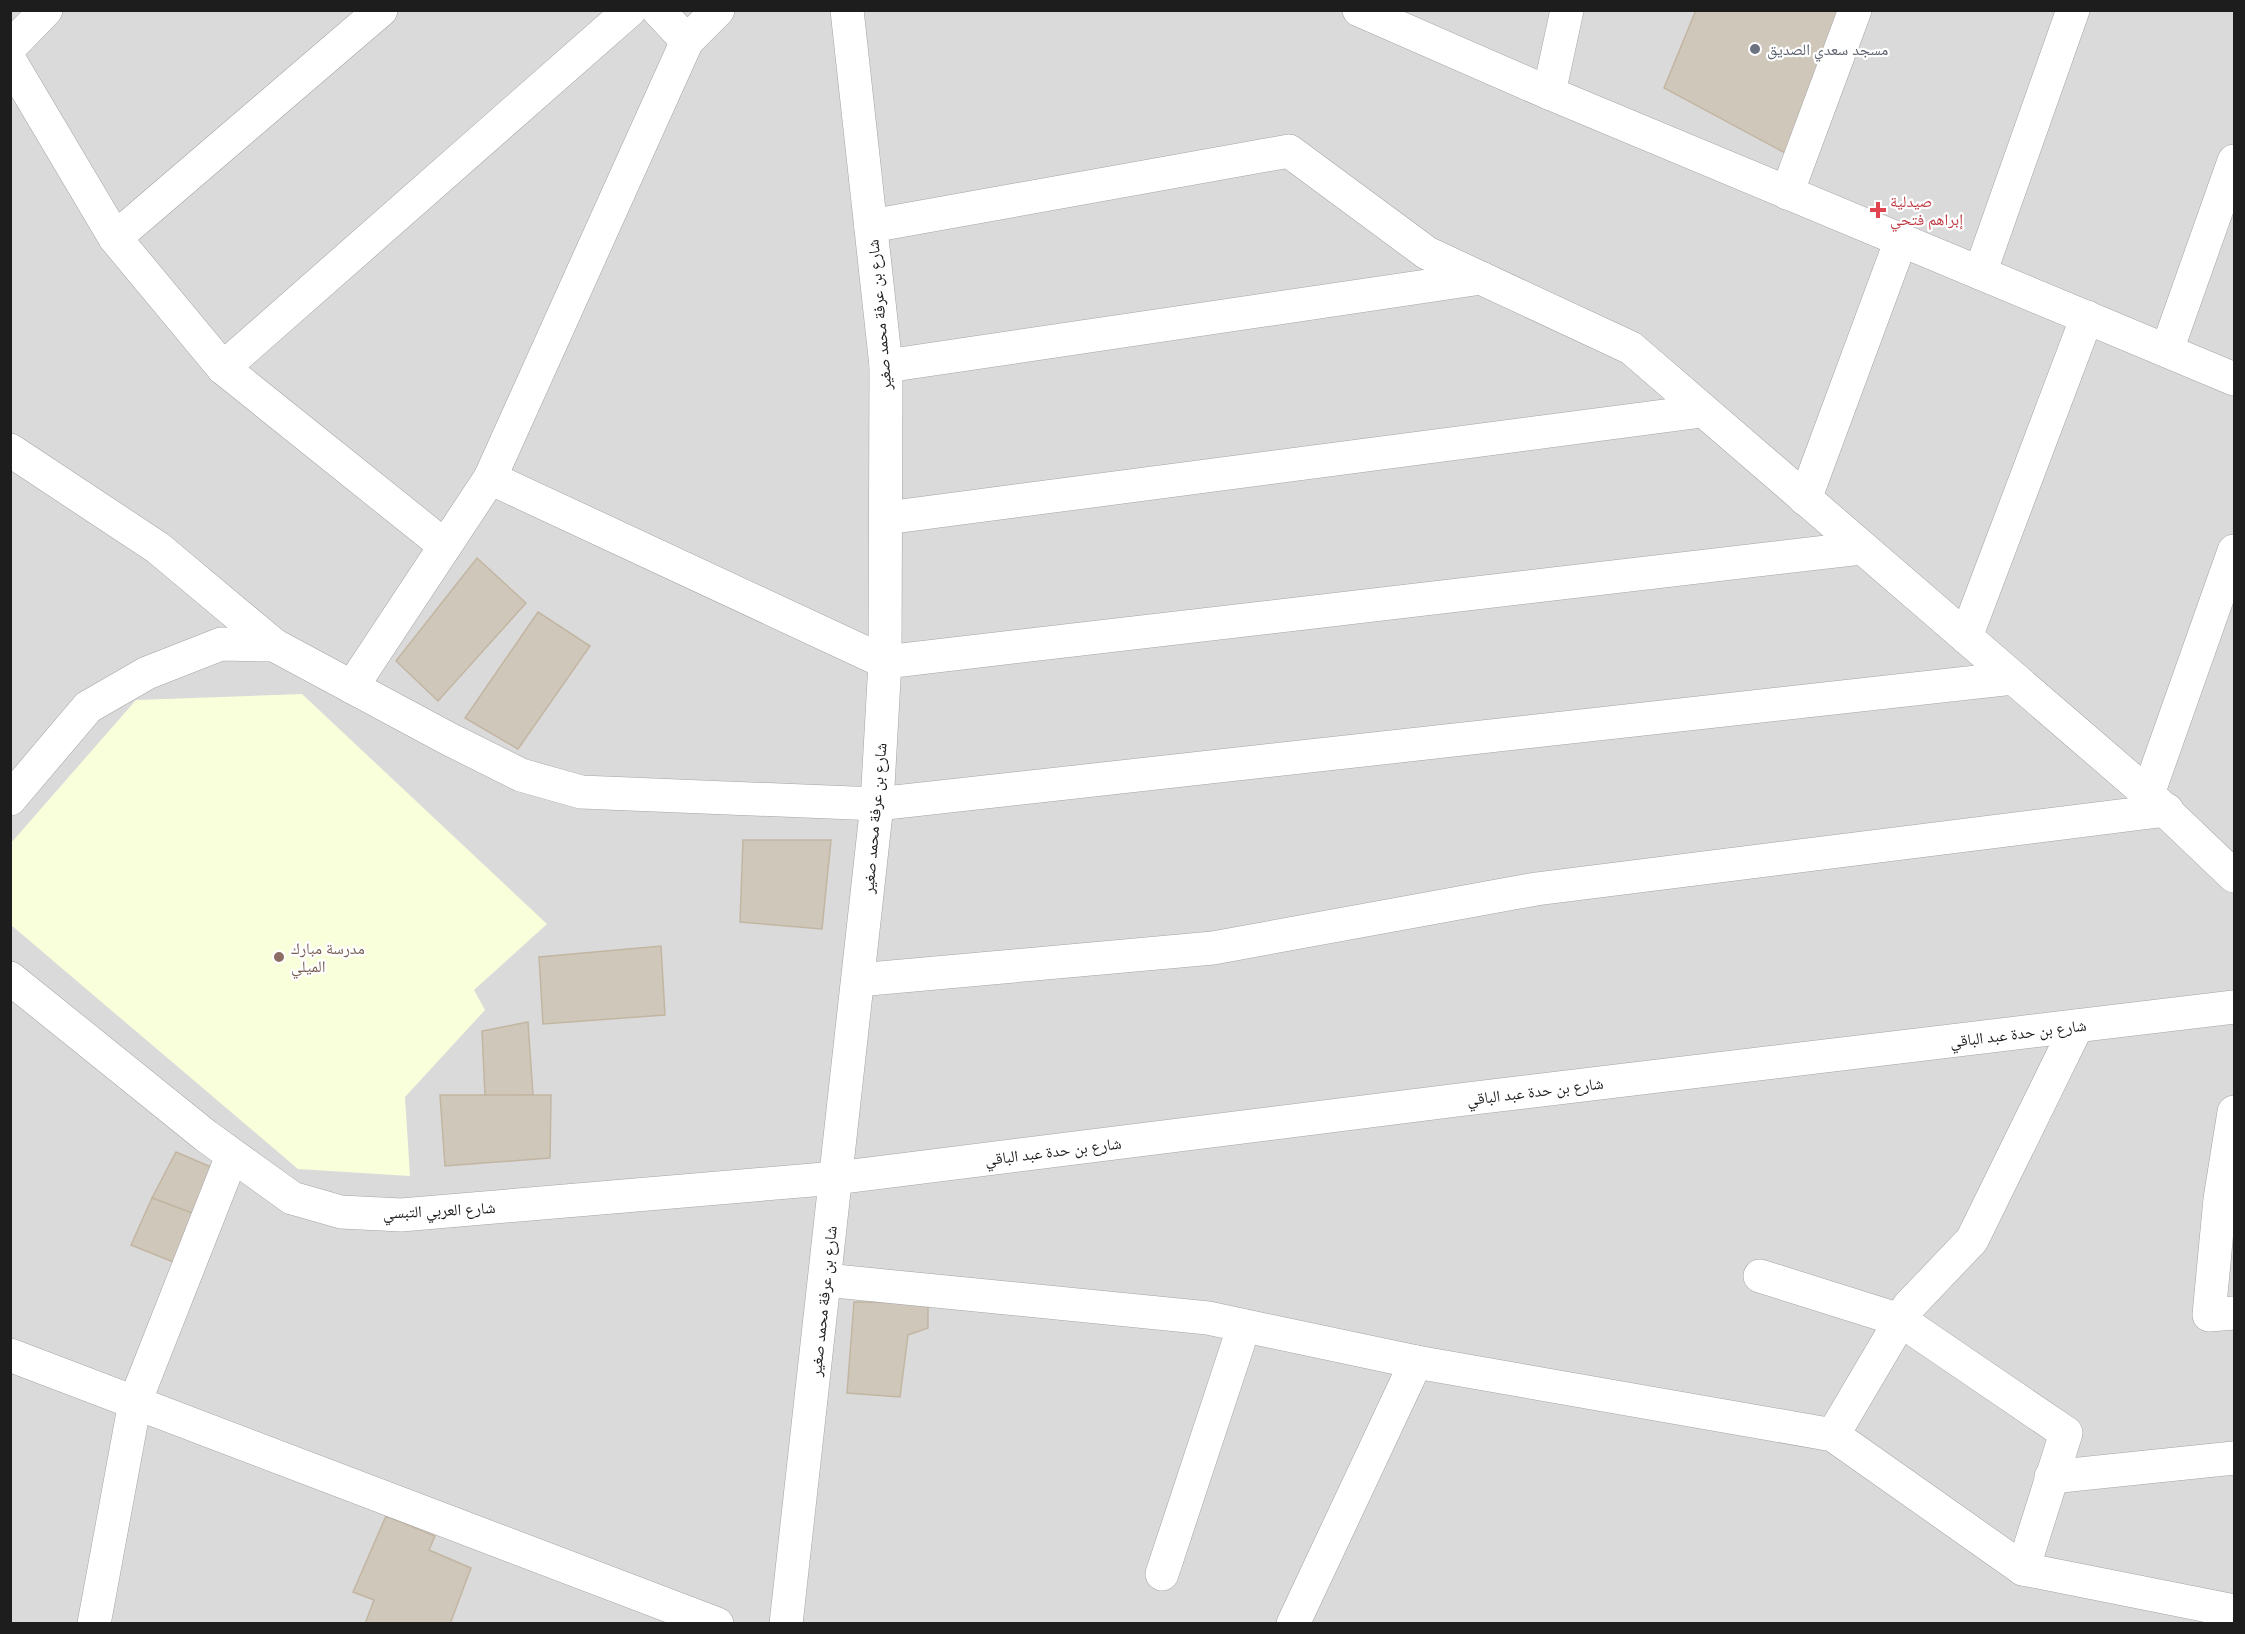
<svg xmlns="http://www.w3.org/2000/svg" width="2245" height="1634" viewBox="0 0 2245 1634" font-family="'IBM Plex Sans','Noto Naskh Arabic',sans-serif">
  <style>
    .residential { fill: #dbdada }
    .education { fill: #f9ffda }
    .building { fill: #cfc7ba; stroke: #c2b6a2; stroke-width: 1.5 }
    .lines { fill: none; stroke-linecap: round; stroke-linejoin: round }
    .minor-casing { stroke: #a4a4a4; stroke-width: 34 }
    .minor { stroke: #fff; stroke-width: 33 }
    .worship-dot { fill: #6b7280; stroke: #fff; stroke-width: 2 }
    .health-dot { fill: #e0444e; stroke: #fff; stroke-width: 2 }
    .education-dot { fill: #8d6e63; stroke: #fff; stroke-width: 2 }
    .labels { text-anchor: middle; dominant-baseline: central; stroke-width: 4.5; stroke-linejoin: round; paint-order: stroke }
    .worship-label { font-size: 16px; fill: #5b616d; stroke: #fff; text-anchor: start }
    .health-label { font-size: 16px; fill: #be3a42; stroke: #fff; text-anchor: start }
    .street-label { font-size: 16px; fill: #1d1d1d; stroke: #fff }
    .education-label { font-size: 16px; fill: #785e54; stroke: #fff; text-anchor: start }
  </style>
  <rect width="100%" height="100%" fill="#efede1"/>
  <!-- residential -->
  <rect class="residential" x="11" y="11" width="2223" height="1612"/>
  <!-- education -->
  <path class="education" d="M302,694L547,924L474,990L485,1010L405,1097L410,1176L298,1169L11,925V843L136,700Z"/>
  <!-- building -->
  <g class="building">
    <path d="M1696,10H1845L1787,154L1664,88Z"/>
    <path d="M477,558L526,603L438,701L396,661Z"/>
    <path d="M538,612L590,646L518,749L465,718Z"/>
    <path d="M743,840H831L822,929L740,922Z"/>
    <path d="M661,946L665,1015L543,1024L539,957Z"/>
    <path d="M528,1022L533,1095L485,1096L482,1031Z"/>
    <path d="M440,1095H551L550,1158L445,1166Z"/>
    <path d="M176,1152L218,1170L200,1216L152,1198Z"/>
    <path d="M152,1198L200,1216L181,1265L131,1245Z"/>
    <path d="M854,1302L928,1303V1328L908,1335L900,1397L847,1393Z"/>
    <path d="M386,1516L435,1536L429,1550L471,1568L450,1624H365L374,1600L353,1592Z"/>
  </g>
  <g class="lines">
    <!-- minor casing -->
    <g class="minor-casing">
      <g id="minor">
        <path d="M658,10L687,41L718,10"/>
        <path d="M1359,10L1549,93L2234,379"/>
        <path d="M10,47L46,10"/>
        <path d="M10,61L115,238L223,368L445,546"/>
        <path d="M1549,93L1567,10"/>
        <path d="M1787,193L1855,10"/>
        <path d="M871,226L1289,151L1427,253L1631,348L2148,794L2234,876"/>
        <path d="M115,238L381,10"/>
        <path d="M1980,273L2073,10"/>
        <path d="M2167,350L2234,161"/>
        <path d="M886,366L1481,278"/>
        <path d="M223,368L630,10"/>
        <path d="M10,450L158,548L274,645"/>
        <path d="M490,478L885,662L1861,548"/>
        <path d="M1805,499L1901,240"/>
        <path d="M886,518L1702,411"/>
        <path d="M1966,637L2087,317"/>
        <path d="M352,687L490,478L687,41"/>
        <path d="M2148,794L2234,551"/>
        <path d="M10,799L88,707L147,673L221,644L274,645L447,738L521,775L581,792L877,804L2013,678"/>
        <path d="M10,978L206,1136L292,1198L341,1212L401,1215L836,1178L1458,1100L2234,1007"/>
        <path d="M858,980L1213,948L1536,889L2167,810"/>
        <path d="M2234,1112L2220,1199L2209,1315L2234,1313"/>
        <path d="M1760,1276L1900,1320L2066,1433L2023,1569"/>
        <path d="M825,1280L1208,1318L1416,1362L1833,1435L2023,1569L2234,1611"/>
        <path d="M10,1355L717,1624"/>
        <path d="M1833,1435L1909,1306L1972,1240L2077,1026"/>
        <path d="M2051,1477L2234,1458"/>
        <path d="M1162,1574L1244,1326"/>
        <path d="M94,1624L135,1402L232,1156"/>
        <path d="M786,1624L877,804L885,662L886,366L847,10"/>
        <path d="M1293,1624L1416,1362"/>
      </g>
    </g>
    <!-- minor -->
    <use href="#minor" class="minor"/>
  </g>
  <!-- markers -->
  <circle class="worship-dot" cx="1755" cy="49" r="6"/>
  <path class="health-dot" d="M1875 201h6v6h6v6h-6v6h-6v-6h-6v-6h6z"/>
  <circle class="education-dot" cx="279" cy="957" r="6"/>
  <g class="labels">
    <!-- worship labels -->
    <g class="worship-label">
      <text x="1767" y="49">مسجد سعدي الصديق</text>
    </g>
    <!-- health labels -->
    <g class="health-label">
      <text x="1890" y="201">صيدلية<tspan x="1890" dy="18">إبراهم فتحي</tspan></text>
    </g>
    <!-- street labels -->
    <g class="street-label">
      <text transform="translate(879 315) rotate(-95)">شارع بن عرفة محمد صغير</text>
      <text transform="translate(874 818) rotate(-85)">شارع بن عرفة محمد صغير</text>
      <text transform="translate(2018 1033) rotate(-7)">شارع بن حدة عبد الباقي</text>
      <text transform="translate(1535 1091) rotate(-7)">شارع بن حدة عبد الباقي</text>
      <text transform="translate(1053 1151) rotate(-7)">شارع بن حدة عبد الباقي</text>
      <text transform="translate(439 1210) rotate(-3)">شارع العربي التبسي</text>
      <text transform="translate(823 1301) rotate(-84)">شارع بن عرفة محمد صغير</text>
    </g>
    <!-- education labels -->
    <g class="education-label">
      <text x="291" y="948">مدرسة مبارك<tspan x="291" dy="18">الميلي</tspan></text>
    </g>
  </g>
  <!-- border -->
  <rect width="2245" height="1634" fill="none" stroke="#1d1d1d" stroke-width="24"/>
</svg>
